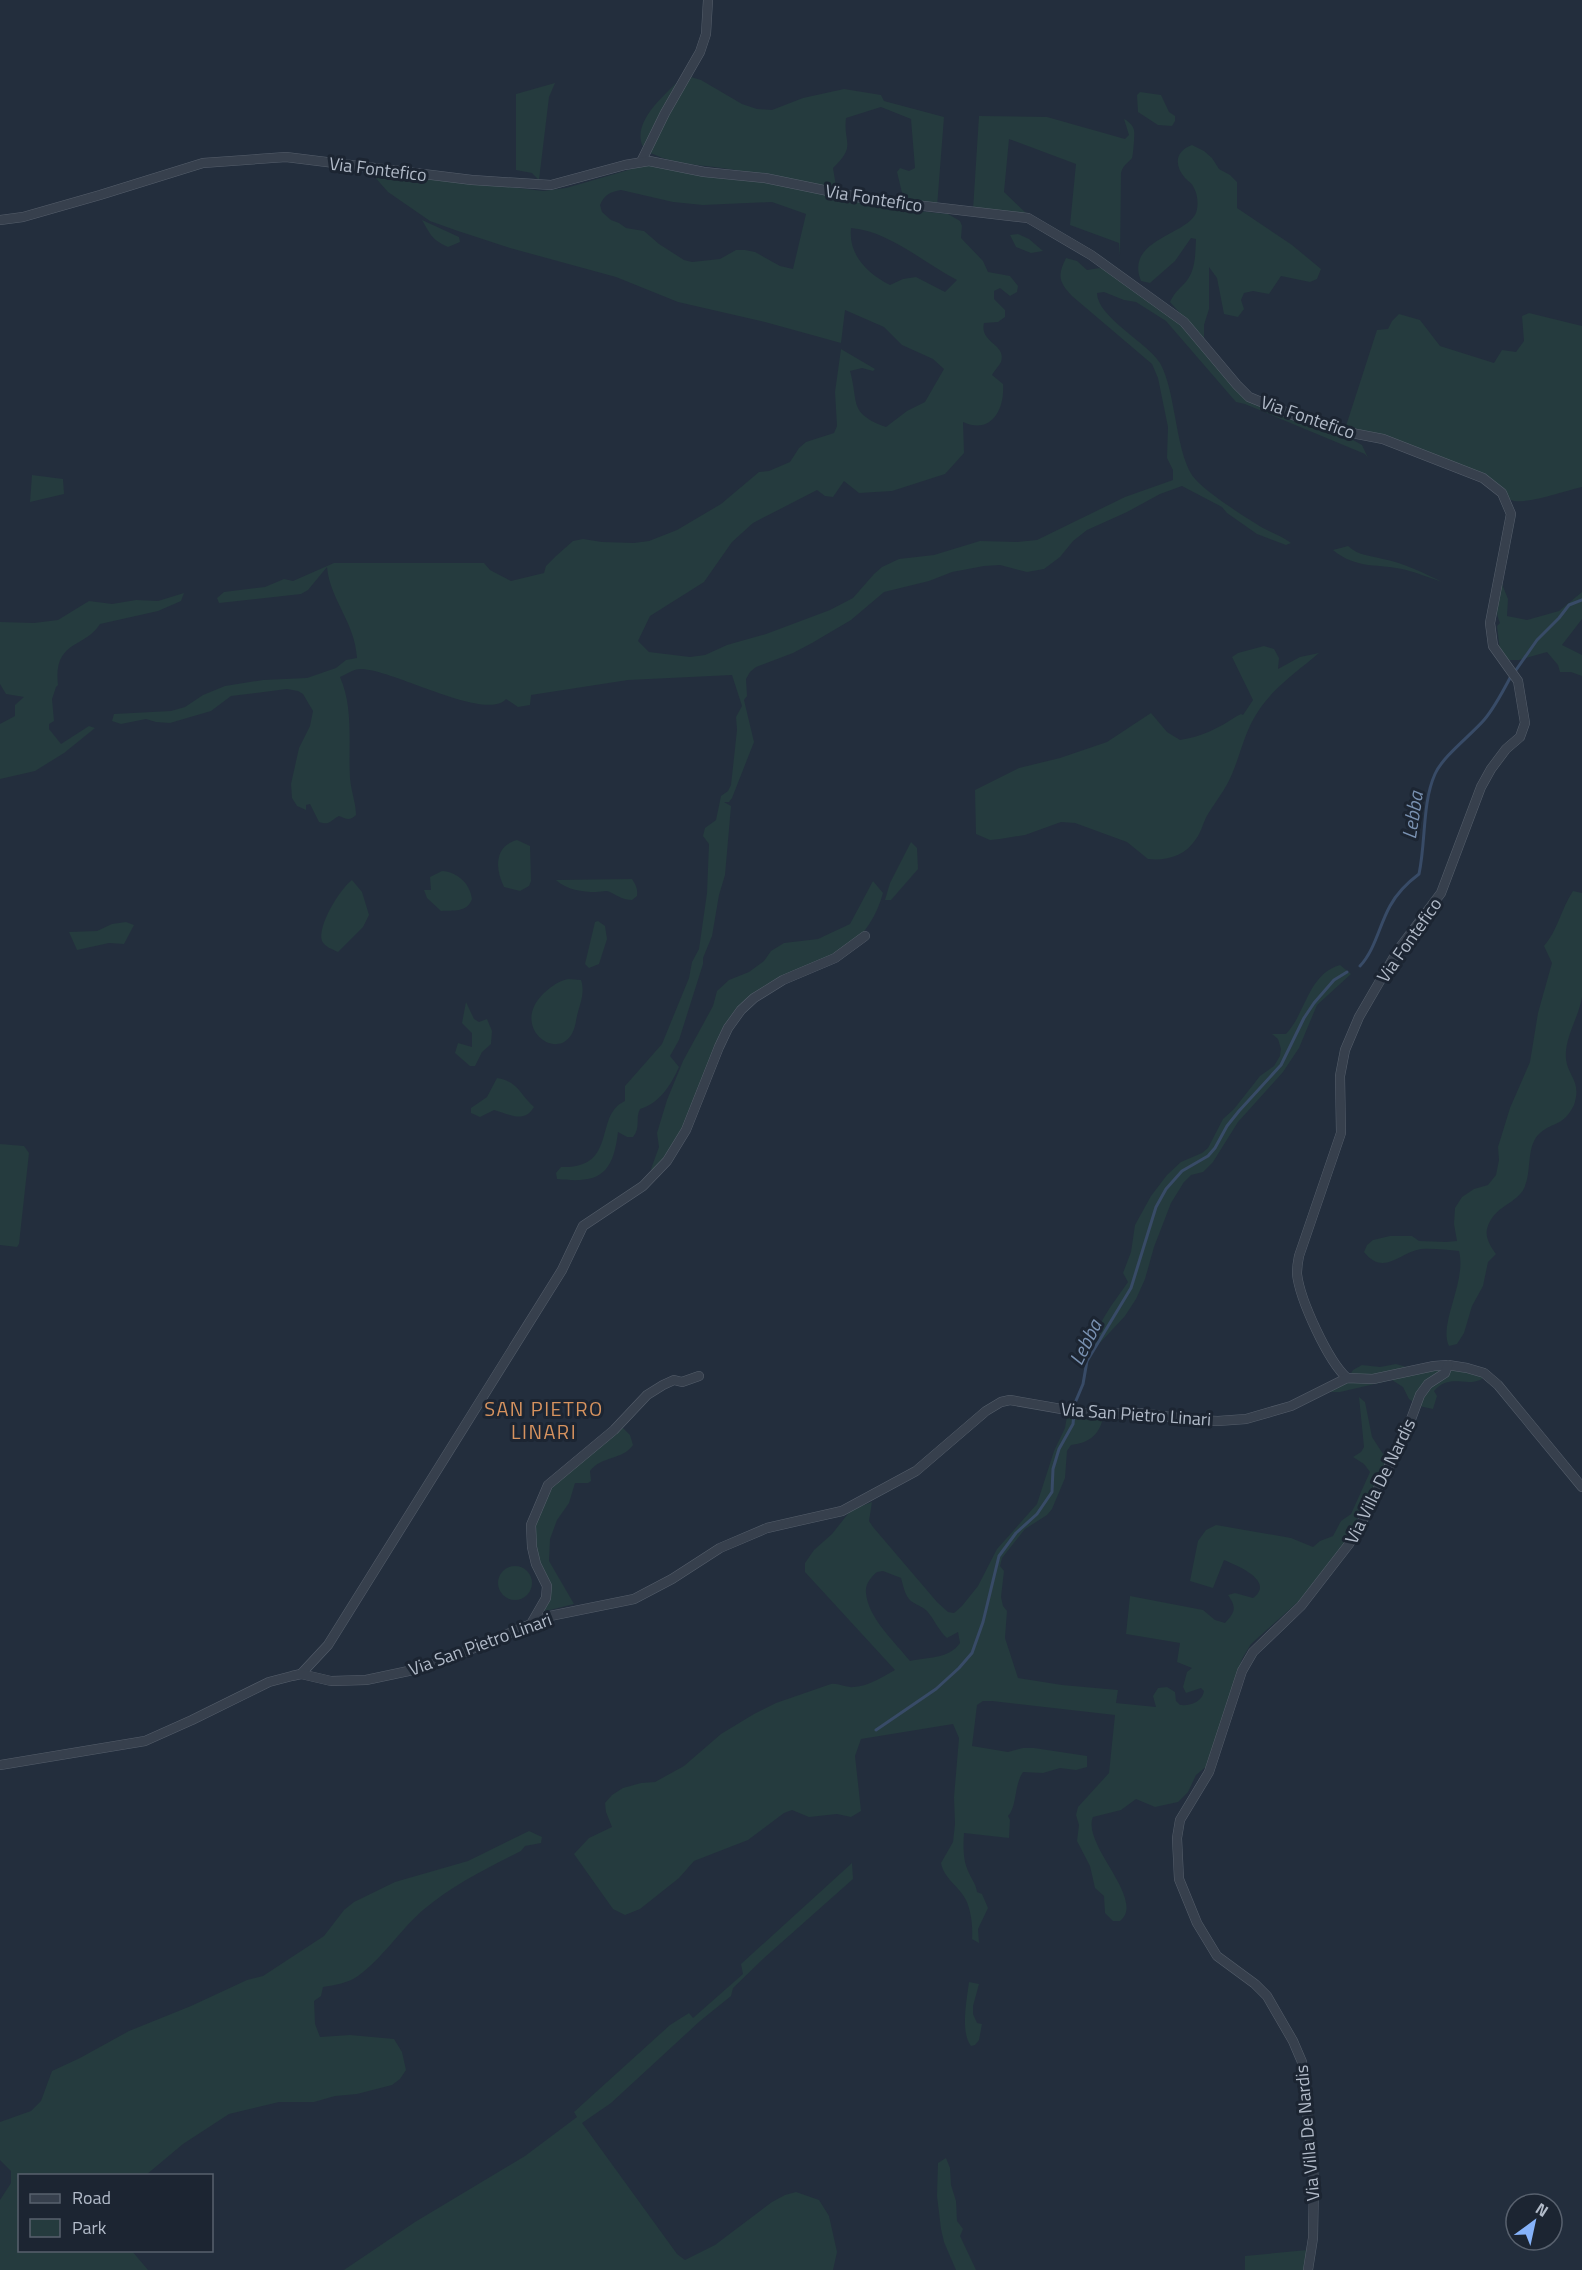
<svg xmlns="http://www.w3.org/2000/svg" width="1582" height="2270" viewBox="0 0 1582 2270" font-family="'Titillium Web',sans-serif">
  <style>
    .green { fill: #253b3e; fill-rule: evenodd }
    .lines { fill: none; stroke-linecap: round; stroke-linejoin: round }
    .stream { stroke: #384b67; stroke-width: 3 }
    .minor-casing { stroke: #555e6b; stroke-width: 10 }
    .minor { stroke: #37404d; stroke-width: 9 }
    .labels { text-anchor: middle; dominant-baseline: central; stroke-width: 6; stroke-linejoin: round; paint-order: stroke }
    .street-label { font-size: 18px; fill: #b2bbc9; stroke: #1c2532 }
    .water-label { font-size: 20px; font-style: italic; fill: #7991b1; stroke: #1c2532 }
    .neighbourhood-label { font-size: 20px; letter-spacing: 1.5px; fill: #d7935f; stroke: #1c2532 }
  </style>
  <rect width="100%" height="100%" fill="#232e3d"/>
  <!-- green -->
  <g class="green">
    <path d="M684,75L701,80L742,104L757,109L772,110L803,98L844,89L881,95L884,101L944,117L937,207L874,198L903,197L897,172L900,168L909,171L915,168L911,119L881,107L846,118C843,144 857,145 833,168L837,192C801,183 766,175 729,169C705,165 676,165 653,154C648,152 642,148 641,141C636,116 670,91 684,75Z"/>
    <path d="M555,83L549,97L539,180L532,173L516,170V94Z"/>
    <path d="M1140,92L1161,95L1169,112L1175,116V121L1172,126L1158,125L1138,112L1137,95Z"/>
    <path d="M979,116L1047,117L1125,139L1129,135L1124,119C1128,121 1133,125 1134,130C1135,133 1133,157 1132,158C1127,164 1123,165 1121,173L1120,256L1119,243L1070,225L1076,164L1009,139L1004,192L1027,214L973,210Z"/>
    <path d="M1192,145L1204,151L1212,158L1219,169L1230,175L1237,182V208L1292,245L1321,269L1317,279L1310,282L1281,276L1269,294L1253,291L1244,293L1241,300L1244,309L1238,317L1224,314L1217,278L1209,267V309L1204,325V340L1170,302C1174,294 1176,292 1182,286C1196,273 1195,257 1196,239L1191,238L1175,261L1150,283L1141,281C1125,241 1182,236 1195,215C1199,208 1198,195 1194,188C1192,183 1188,181 1185,178C1174,165 1175,151 1192,145Z"/>
    <path d="M649,164L773,182L839,198L917,211L948,214L960,221L962,226L961,238L983,261L988,272L1010,276L1018,286L1017,292L1010,296L1000,288L994,291V299L1005,310V317L998,322L984,323C979,343 1007,344 1001,362C999,366 994,371 992,375L1003,384C1005,410 991,435 963,422L964,453L945,474L892,491L859,493L844,481L833,497L825,496L817,490L753,523L732,542L704,582L650,616L638,641L649,652L690,657L705,655L727,645L766,634L830,610L853,598L874,574L882,567L899,559L934,555L980,541L1017,542L1037,540L1125,497L1173,480V470L1167,458L1168,427L1158,378L1152,364L1072,296C1059,282 1057,276 1066,258L1077,261L1087,270L1100,268L1115,274L1179,320L1214,365L1254,402L1320,430L1353,440L1362,445L1368,458L1365,454L1245,404L1236,402L1166,321L1136,302L1124,300L1104,292L1097,293C1097,317 1148,343 1160,363C1177,393 1175,458 1196,480C1209,494 1246,518 1263,528C1272,533 1282,536 1291,543L1286,545L1257,534L1227,513L1222,507L1182,486L1160,494L1127,512L1087,530L1073,541L1060,557L1044,569L1027,572L1000,565L984,566L952,572L929,581L884,592L851,620L812,643L793,653L756,667L750,672L746,679L747,696L744,700L754,742L732,798L729,802H724L731,806L725,875L719,895L712,936L703,958V964L679,1040L670,1056L679,1067C671,1085 660,1103 640,1109C635,1118 641,1128 633,1137H627L618,1132C613,1174 600,1184 557,1179L556,1173L561,1167C619,1169 593,1115 625,1101V1086L662,1044L689,978L692,962L699,949L707,893L709,844L703,836L705,828L716,820L721,796L728,791L731,785L737,730L736,717L742,706L732,675L628,680L531,695L530,705L518,707L506,699C486,722 392,669 361,669C353,669 347,674 340,677C354,709 348,745 350,778C351,791 356,803 356,815C350,821 346,819 339,816C330,820 331,826 319,822L310,804L306,805V810L297,806L292,798L291,784L299,748L310,726L313,711L303,694L298,691L287,689L231,696L211,711L170,723L156,722L146,719L121,724L112,721L114,714L171,711L185,707L203,695L225,686L263,680L307,678L336,668L346,660L357,658C355,622 330,600 327,567L308,590L301,594L219,603L217,598L224,592L265,587L284,579L293,581L334,563H484L490,570L511,581L544,573L546,566L556,556L573,541L583,539L602,542L634,543L649,541L677,530L721,504L759,472L769,471L790,462L799,448L806,442L834,433L837,426L835,392L841,349L875,369L873,371L862,368L850,371C859,403 848,413 886,427L907,411L925,402L944,369L933,359L902,345L884,327L845,310L841,343L765,322L678,302L616,277L510,248L455,230L430,221L388,192L373,175L375,171L543,191L566,188ZM621,190L673,202L703,205L772,202L806,214L793,269L780,266L755,252L745,250H736L720,259L692,262L684,260L659,244L644,231L626,228L619,223L611,220L602,212L600,205C605,194 610,192 621,190ZM851,228C889,231 924,263 957,280L945,292L916,277L903,279L890,285C868,274 848,255 851,228Z"/>
    <path d="M422,220L459,237L460,242L448,247C431,239 431,235 422,220Z"/>
    <path d="M1018,234L1029,239L1043,251L1031,253L1016,247L1010,235Z"/>
    <path d="M1529,313L1582,326V487C1567,490 1523,506 1511,500C1506,498 1505,493 1502,489L1345,429L1377,330L1388,329L1392,321L1399,314L1420,320L1440,346L1494,363L1502,350L1516,352L1524,341L1522,316Z"/>
    <path d="M32,475L63,479L64,494L30,502Z"/>
    <path d="M1348,546C1359,556 1369,555 1383,559C1404,563 1424,573 1442,582C1430,578 1418,573 1406,570C1379,563 1357,570 1333,550Z"/>
    <path d="M1502,584L1508,599L1507,616L1527,620L1559,611L1582,592V619L1562,645L1582,655V676L1571,672H1560L1558,665L1547,652L1519,660H1508L1500,651L1497,626L1500,623C1494,611 1498,597 1502,584Z"/>
    <path d="M184,593L181,601L158,611L100,624C84,649 53,640 58,685L56,687L52,699L54,721L49,724V729L61,744L89,726L95,728L64,753L35,771L0,779V724L15,716V705L24,697L6,694L0,684V622L34,623L58,620L89,601L112,604L136,600L158,601Z"/>
    <path d="M1264,646L1274,649L1279,658L1278,669L1300,657L1319,653C1298,671 1274,687 1259,710C1245,730 1241,753 1232,774C1226,789 1216,801 1208,814C1203,822 1202,831 1196,839C1185,856 1167,861 1148,859L1127,842L1075,823L1061,822L1025,835L1000,839L990,840L976,834L975,790L1019,768L1060,758L1107,742L1151,713L1167,732L1180,740C1201,737 1219,728 1237,716L1241,714L1243,715L1253,700L1232,657L1238,653Z"/>
    <path d="M517,840L530,846L531,881L529,886L520,891L504,887C495,869 494,846 517,840Z"/>
    <path d="M911,842L917,848L918,869L891,900H885L890,883Z"/>
    <path d="M442,871C457,872 470,883 472,899C467,913 453,910 441,911L427,898L424,890H431L430,877Z"/>
    <path d="M632,879C636,885 638,889 637,896L632,900C623,900 618,896 610,892C606,890 601,892 596,892C582,892 567,890 556,880Z"/>
    <path d="M352,880L362,892L369,915L363,927L338,952C332,949 325,947 322,941C317,926 340,889 352,880Z"/>
    <path d="M873,881L883,893C877,915 865,934 848,948L740,1010L686,1129L666,1161L652,1172L651,1169L659,1147L657,1133L667,1100L683,1061L713,1006L717,991L729,980L749,972L764,961L771,951L784,943L818,939L850,924Z"/>
    <path d="M1573,891L1582,893C1582,917 1582,941 1582,965C1582,976 1582,987 1582,997C1579,1017 1564,1038 1566,1059C1568,1077 1582,1081 1574,1105C1563,1127 1554,1121 1540,1133C1524,1147 1534,1177 1521,1193C1510,1206 1493,1208 1487,1229C1485,1238 1491,1247 1496,1254L1488,1262L1483,1286L1472,1306L1464,1333L1457,1344L1449,1346C1438,1324 1467,1282 1459,1251C1447,1250 1433,1248 1421,1249C1400,1252 1384,1277 1364,1252L1367,1245L1373,1240L1390,1236H1412L1419,1241L1446,1242L1457,1241L1454,1224L1455,1208L1462,1197L1474,1189L1488,1185L1496,1175L1499,1160L1498,1147L1510,1108L1530,1062L1538,1013L1552,963L1544,946C1558,930 1561,909 1573,891Z"/>
    <path d="M598,921L605,926L607,939L599,964L589,968L585,964L595,922Z"/>
    <path d="M126,922L134,925L124,944L109,943L77,950L69,932L97,931L112,924Z"/>
    <path d="M1340,965L1351,974L1317,1005L1299,1048L1283,1072L1238,1122L1213,1162L1203,1172L1191,1175L1184,1182L1171,1203L1154,1247L1145,1279L1136,1299L1125,1316L1097,1346L1094,1343C1098,1321 1115,1301 1128,1282L1123,1273L1131,1252L1135,1225L1151,1196L1167,1175L1181,1162L1202,1153L1208,1148L1223,1119L1234,1109L1260,1076L1274,1066L1280,1056L1281,1049L1278,1039L1272,1034H1286C1306,1013 1308,974 1340,965Z"/>
    <path d="M568,979L581,980C586,995 578,1007 576,1021C568,1071 505,1030 544,993C551,987 558,981 568,979Z"/>
    <path d="M466,1002L474,1019L479,1022L487,1019L492,1031L491,1044L482,1052L475,1066H470L455,1053L458,1043L472,1047V1033L462,1023Z"/>
    <path d="M497,1078C519,1082 519,1094 534,1107C524,1124 509,1114 494,1110L480,1117L471,1113V1108L487,1097Z"/>
    <path d="M0,1144L24,1146L29,1153L19,1244L17,1247L0,1245Z"/>
    <path d="M1396,1364L1410,1368L1445,1366L1484,1378C1466,1389 1451,1372 1434,1391L1437,1396L1433,1409L1419,1406L1409,1399L1403,1387L1392,1380L1340,1392H1325L1347,1380L1353,1370L1362,1365L1380,1367Z"/>
    <path d="M1359,1397L1365,1402L1372,1437L1385,1457V1466L1353,1532L1299,1601L1251,1644L1242,1659L1207,1766L1196,1775L1188,1792L1178,1802L1155,1807L1136,1799L1121,1810L1093,1817C1081,1844 1147,1900 1120,1921H1113L1105,1913L1104,1896L1095,1888L1090,1866L1077,1841L1079,1825L1076,1815L1078,1807L1109,1773L1115,1715L992,1701H983L977,1705L972,1746L1008,1752L1023,1748H1034L1087,1756V1767L1076,1770L1060,1768L1043,1773L1023,1772C1014,1785 1017,1807 1008,1816L1010,1820L1009,1838L964,1833C963,1846 963,1862 969,1873C972,1880 976,1884 977,1892L982,1894L988,1908L978,1929L979,1943L972,1939C973,1926 971,1911 966,1900C959,1886 944,1879 941,1863L953,1842L955,1824L954,1797L959,1738L953,1724L861,1739L855,1756L861,1811L851,1817L837,1814L809,1817L792,1810L784,1813L748,1840L694,1861L679,1878L640,1909L625,1915L613,1909L574,1854L589,1838L612,1827L606,1812L605,1803L612,1795L623,1788L641,1783L655,1782L684,1766L721,1734L754,1714L776,1703L831,1684C839,1683 846,1688 854,1687C869,1686 882,1677 895,1670L805,1572V1563L814,1550L832,1534L851,1510L872,1502L869,1521L873,1527L937,1602L948,1612L954,1613L962,1606L978,1586L997,1549L1037,1504L1054,1451L1065,1428L1067,1416L1064,1411L1103,1418C1099,1436 1088,1443 1071,1445L1067,1451L1065,1478L1052,1509L1047,1515L1025,1529L1002,1558L1000,1566L1004,1571L1001,1597L1003,1606L1007,1611L1005,1638L1018,1678L1062,1685L1118,1690L1116,1703L1156,1707L1153,1696L1158,1688L1167,1687L1175,1692L1176,1701L1180,1705C1191,1706 1202,1702 1204,1691L1201,1688L1186,1693L1183,1687L1187,1672L1192,1668L1177,1662L1180,1643L1126,1634L1130,1596L1203,1610L1215,1620L1225,1623C1235,1612 1237,1608 1228,1595L1235,1593L1253,1598C1276,1581 1236,1565 1224,1560L1213,1588L1190,1581L1198,1541L1206,1530L1216,1525L1291,1538L1313,1547L1320,1541L1333,1536L1341,1521L1351,1514L1370,1472L1364,1464L1353,1457L1361,1452L1364,1447ZM883,1571L901,1578C904,1588 905,1598 914,1603C919,1606 923,1607 927,1611C934,1619 939,1631 947,1638L958,1632L960,1643C949,1659 928,1657 910,1661C895,1642 868,1618 866,1593C865,1584 871,1577 877,1572Z"/>
    <path d="M620,1425L630,1435L633,1445C623,1460 601,1456 590,1471L591,1481L588,1483H575L569,1503L557,1520L550,1539L549,1561L574,1604L542,1612L549,1595L535,1548L533,1526L541,1506L553,1487Z"/>
    <circle cx="515" cy="1583" r="17"/>
    <path d="M529,1831L542,1837L541,1843L525,1846L521,1851C487,1868 453,1885 423,1910C401,1929 381,1960 358,1976C348,1983 335,1985 323,1987L321,1996L314,2001L315,2024L320,2037L350,2035L394,2039L402,2052L406,2070L400,2079L392,2085L357,2094L335,2096L314,2102H279L229,2114L183,2144L146,2175L20,2176V2250L132,2251L148,2270H0V2200L11,2183V2171L0,2160V2122L31,2111L41,2101L52,2071L80,2058L129,2031L191,2006L247,1980L263,1976L324,1936L344,1910L354,1902L395,1882L468,1861Z"/>
    <path d="M852,1863L853,1879L764,1958L733,1988L731,1996L700,2021L611,2103L582,2123L677,2254L685,2260L715,2245L772,2202L785,2195L796,2192L819,2200L829,2216L837,2252L833,2270H344L415,2222L525,2156L577,2117L574,2112L670,2025L689,2013L693,2018L743,1974L741,1964Z"/>
    <path d="M969,1982L979,1984L973,2006V2014L977,2023L982,2024L979,2040L975,2045L971,2046C960,2032 967,1999 969,1982Z"/>
    <path d="M946,2158L950,2168L951,2185L956,2201L957,2221L963,2229L960,2236L976,2270H956L944,2242L941,2229L937,2196L938,2163Z"/>
    <path d="M1307,2250L1304,2270H1245V2256Z"/>
  </g>
  <g class="lines">
    <!-- stream -->
    <g class="stream">
      <path d="M1516,670L1537,640L1559,618L1569,605L1582,600"/>
      <path d="M1360,966C1375,950 1379,926 1390,906C1397,893 1407,883 1419,874C1426,842 1422,803 1435,774C1443,756 1470,736 1484,720C1495,707 1503,691 1511,676"/>
      <path d="M876,1730L936,1689L959,1668L972,1653L983,1622L999,1556L1016,1533L1037,1514L1052,1492L1053,1469L1059,1449L1073,1424L1075,1403L1083,1384L1087,1361L1131,1288L1156,1207L1166,1189L1182,1171L1208,1156L1215,1148L1227,1126L1239,1111L1281,1065L1304,1018L1314,1003L1334,980L1347,972"/>
    </g>
    <!-- minor casing -->
    <g class="minor-casing">
      <g id="minor">
        <path d="M641,162L665,113L700,52L706,34L708,0"/>
        <path d="M0,220L23,217L100,195L203,163L286,157L472,180L551,185L625,165L649,161L704,172L765,178L872,200L1028,218L1091,255L1184,322L1237,385L1249,397L1298,417L1357,434L1383,439L1483,478L1502,493L1511,514L1490,623L1493,646L1518,681L1525,723L1520,737L1506,749L1491,769L1481,787L1441,893L1398,950L1359,1017L1345,1050L1340,1076L1341,1133L1299,1256C1298,1261 1297,1268 1297,1274C1300,1300 1328,1361 1347,1378"/>
        <path d="M531,1624L546,1598L547,1586L536,1564L532,1547L531,1525L548,1485L614,1430L647,1395L663,1385L674,1380L682,1382L699,1376"/>
        <path d="M301,1674L328,1645L562,1270L583,1226L643,1186L667,1161L686,1130L719,1047L728,1028L741,1010L754,998L783,980L835,958L865,936"/>
        <path d="M0,1765L145,1741L192,1720L269,1682L292,1676L301,1674L331,1681L366,1680L418,1669L453,1657L550,1616L634,1599L672,1579L720,1548L767,1528L842,1511L916,1471L986,1411L1001,1402L1010,1400L1090,1414L1140,1413L1194,1420L1218,1421L1246,1419L1291,1406L1347,1378L1373,1379L1434,1366L1448,1365L1467,1368L1484,1373L1498,1385L1582,1487"/>
        <path d="M1308,2270L1313,2238L1314,2180L1302,2062L1293,2041L1267,1996L1255,1984L1217,1956L1197,1923L1179,1879L1177,1838L1180,1820L1209,1772L1242,1671L1253,1652L1301,1606L1349,1544L1363,1520L1410,1422L1420,1395L1428,1384L1445,1373L1448,1365"/>
      </g>
    </g>
    <!-- minor -->
    <use href="#minor" class="minor"/>
  </g>
  <g class="labels">
    <!-- street labels -->
    <g class="street-label">
      <text transform="translate(378 169) rotate(7)">Via Fontefico</text>
      <text transform="translate(874 198) rotate(9)">Via Fontefico</text>
      <text transform="translate(1308 417) rotate(19)">Via Fontefico</text>
      <text transform="translate(1409 940) rotate(-55)">Via Fontefico</text>
      <text transform="translate(1136 1414) rotate(4)">Via San Pietro Linari</text>
      <text transform="translate(1380 1481) rotate(-64)">Via Villa De Nardis</text>
      <text transform="translate(480 1644) rotate(-20)">Via San Pietro Linari</text>
      <text transform="translate(1307 2133) rotate(-95)">Via Villa De Nardis</text>
    </g>
    <!-- water labels -->
    <g class="water-label">
      <text transform="translate(1412 815) rotate(-81)">Lebba</text>
      <text transform="translate(1085 1342) rotate(-64)">Lebba</text>
    </g>
    <!-- neighbourhood labels -->
    <g class="neighbourhood-label">
      <text x="544" y="1408">SAN PIETRO<tspan x="544" dy="23">LINARI</tspan></text>
    </g>
  </g>
  <!-- legend -->
  <rect x="18" y="2174" width="195" height="78" fill="#1c2532" stroke="#58616e" stroke-width="1.5"/>
  <rect x="30" y="2194" width="30" height="9" fill="#37404d" stroke="#58616e" stroke-width="1.5"/>
  <text x="72" y="2204" font-size="18" fill="#b2bbc9">Road</text>
  <rect x="30" y="2219" width="30" height="18" fill="#253b3e" stroke="#58616e" stroke-width="1.5"/>
  <text x="72" y="2234" font-size="18" fill="#b2bbc9">Park</text>
  <!-- north arrow -->
  <g transform="translate(1534 2222) rotate(33)"><circle r="28" fill="#1c2532" stroke="#58616e" stroke-width="1.5"/>
  <path d="M0-4.5L10 22L0 15L-10 22Z" fill="#86b3fa"/>
  <text y="-9" font-size="16" font-weight="bold" text-anchor="middle" fill="#b2bbc9">N</text>
  </g>
</svg>
